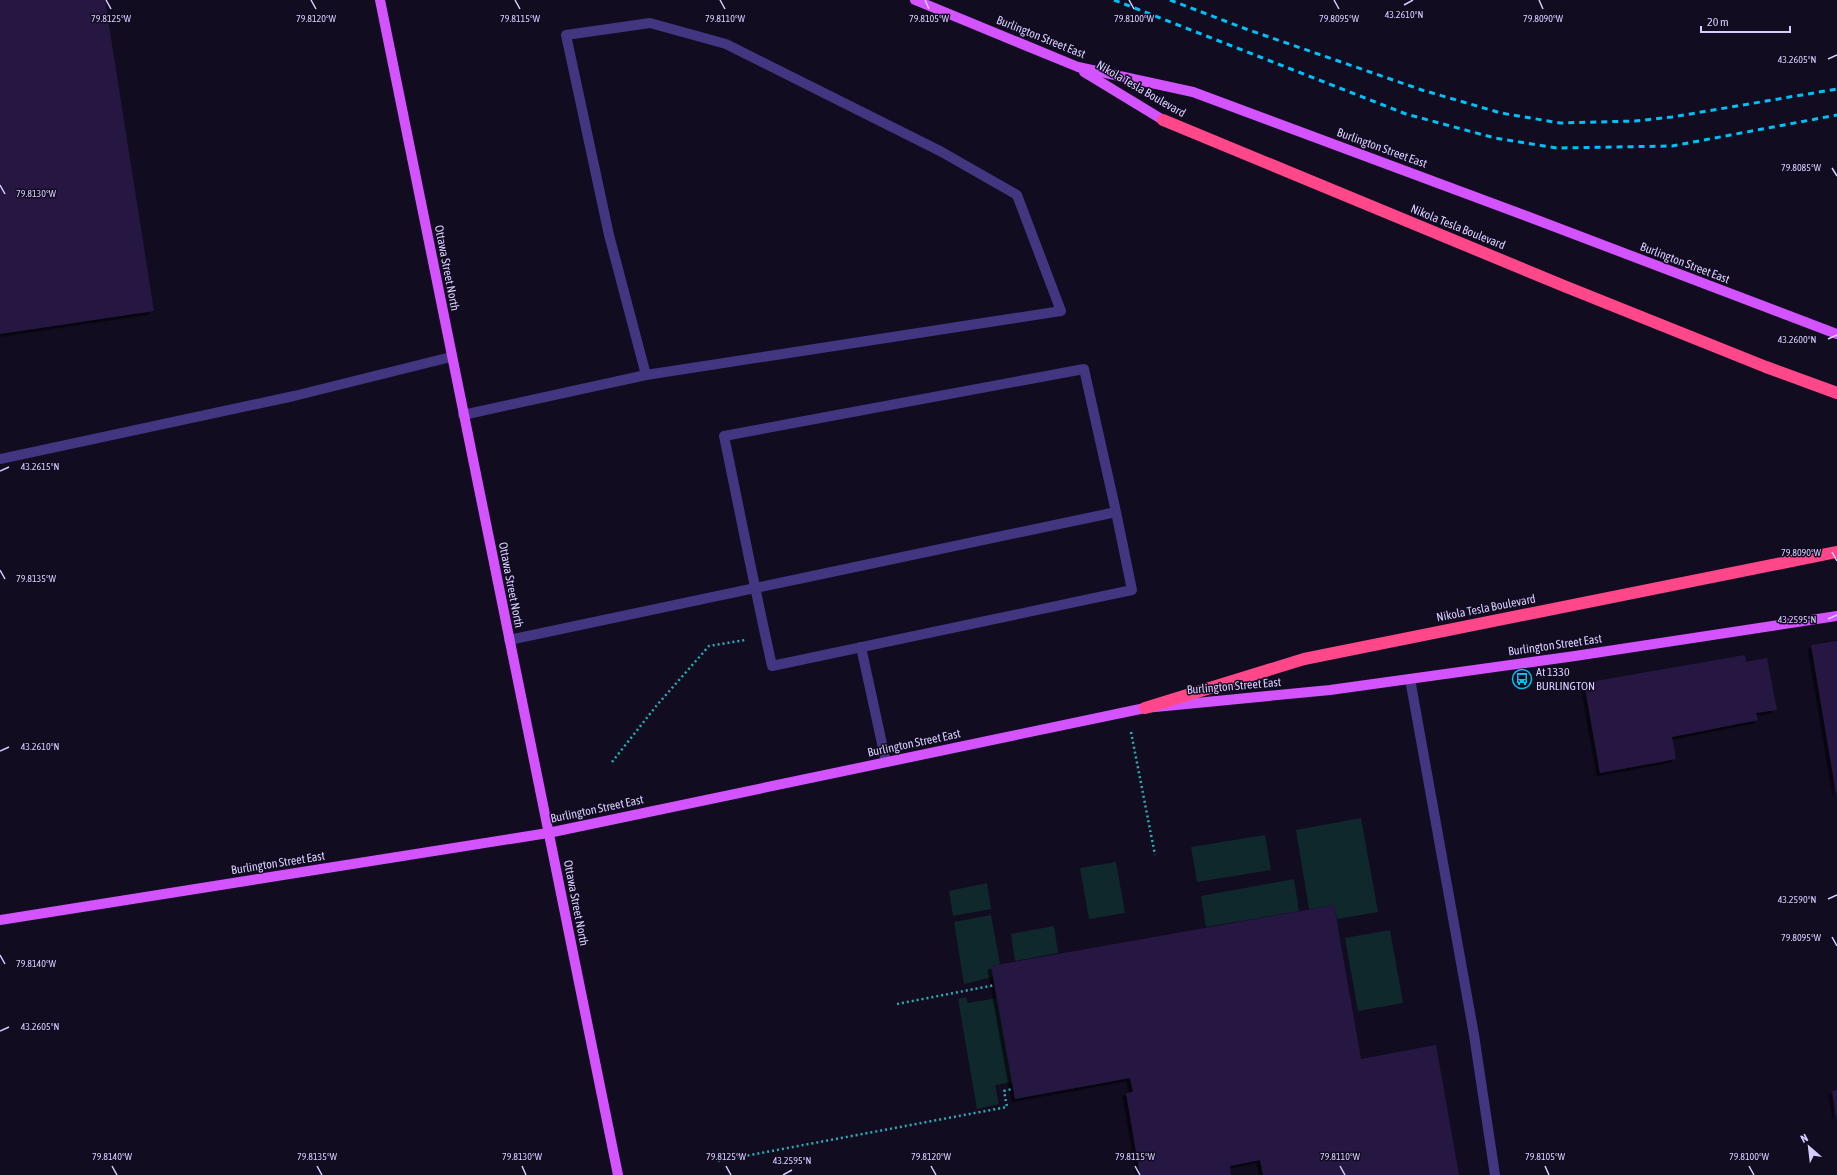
<svg xmlns="http://www.w3.org/2000/svg" width="1837" height="1175" viewBox="0 0 1837 1175" font-family="'Asap Condensed',sans-serif">
  <style>
    .green { fill: #0f282b }
    .building { fill: #251842; filter: url(#shadow) }
    .lines { fill: none; stroke-linecap: round; stroke-linejoin: round }
    .path { stroke: #2aadb5; stroke-width: 2.5; stroke-dasharray: 2 3; stroke-linecap: butt }
    .minor { stroke: #423681; stroke-width: 10 }
    .major { stroke: #d353ff; stroke-width: 10 }
    .highway { stroke: #ff4789; stroke-width: 12 }
    .rail { stroke: #00c1f7; stroke-width: 3; stroke-dasharray: 6 5; stroke-linecap: butt }
    .ticks { fill: none; stroke: #d8ccff; stroke-width: 1.5 }
    .labels { text-anchor: middle; dominant-baseline: central; stroke-width: 3; stroke-linejoin: round; paint-order: stroke }
    .street-label { font-size: 12px; fill: #d8ccff; stroke: #120c21 }
    .poi-label { font-size: 12px; fill: #d8ccff; stroke: #120c21; text-anchor: start }
    .ticks-label { font-size: 10px; text-anchor: middle; fill: #d8ccff; stroke: #120c21; stroke-width: 3; stroke-linejoin: round; paint-order: stroke }
  </style>
  <defs>
    <filter id="shadow"><feDropShadow dx="-3.5" dy="3.5" stdDeviation="0" flood-color="#0009"/></filter>
  </defs>
  <rect width="100%" height="100%" fill="#120c21"/>
  <!-- green -->
  <g class="green">
    <path d="M1361,818L1378,912L1337,919L1334,905L1309,909L1296,830Z"/>
    <path d="M1265,835L1271,870L1197,882L1191,847Z"/>
    <path d="M1116,862L1125,913L1089,919L1080,868Z"/>
    <path d="M1294,879L1299,911L1206,927L1201,896Z"/>
    <path d="M987,883L991,909L953,916L949,891Z"/>
    <path d="M991,915L1000,964L991,966L993,977L964,984L954,922Z"/>
    <path d="M1054,926L1058,953L1015,961L1011,934Z"/>
    <path d="M1390,930L1403,1003L1358,1011L1345,938Z"/>
    <path d="M966,997L968,1003L997,998L1012,1082L995,1085L999,1104L977,1109L958,999Z"/>
  </g>
  <!-- building -->
  <g class="building">
    <path d="M0,0H105L154,311L0,334Z"/>
    <path d="M1837,641V793H1836L1811,645Z"/>
    <path d="M1745,655L1746,662L1767,658L1777,710L1756,713L1758,720L1672,737L1676,759L1600,773L1584,683Z"/>
    <path d="M1334,905L1361,1059L1436,1045L1459,1175H1263L1260,1160L1230,1166L1231,1175H1140L1126,1093L1133,1092L1130,1078L1015,1099L991,966Z"/>
    <path d="M1837,1090V1116L1836,1117L1832,1091Z"/>
  </g>
  <g class="lines">
    <!-- path -->
    <g class="path">
      <path d="M1131,732L1155,855"/>
      <path d="M612,762L657,705L709,646L745,640"/>
      <path d="M897,1004L995,985"/>
      <path d="M718,1161L1007,1107L1004,1091L1012,1089"/>
    </g>
    <!-- minor -->
    <g class="minor">
      <path d="M463,415L646,375L1061,311L1017,195L940,151L726,44L650,23L566,35L609,235L646,375"/>
      <path d="M0,459L294,396L451,357"/>
      <path d="M509,640C711,597 914,555 1116,512L1132,590L772,666C755,590 740,513 724,436L1084,369L1116,512"/>
      <path d="M861,647L886,762"/>
      <path d="M1410,679L1474,1035L1495,1175"/>
    </g>
    <!-- major -->
    <g class="major">
      <path d="M380,0L618,1175"/>
      <path d="M915,0L1078,67L1193,92L1529,217L1837,334"/>
      <path d="M1084,72L1163,120"/>
      <path d="M0,920L548,833L1145,708L1330,690L1575,656L1837,616"/>
    </g>
    <!-- highway -->
    <g class="highway">
      <path d="M1163,120L1564,286L1766,367L1837,393"/>
      <path d="M1145,708L1304,659L1837,552"/>
    </g>
    <!-- rail -->
    <g class="rail">
      <path d="M1114,0L1406,114L1495,138L1557,148L1672,146L1837,115"/>
      <path d="M1170,0L1246,29L1422,90L1501,113L1560,123L1635,121L1672,117L1837,89"/>
    </g>
  </g>
  <!-- ticks -->
  <path class="ticks" d="M106,0L111,9M311,0L316,9M515,0L520,9M720,0L725,9M925,0L929,9M1129,0L1134,9M1334,0L1339,9M1539,0L1543,9M1404,5L1413,0M1828,59L1837,55M1832,168L1837,176M0,185L5,194M1828,339L1837,335M0,471L9,467M1832,552L1837,561M0,570L5,579M1828,619L1837,615M0,751L9,747M1828,899L1837,895M1832,937L1837,946M0,955L5,964M0,1031L9,1027M112,1166L117,1175M317,1166L322,1175M522,1166L526,1175M726,1166L731,1175M931,1166L936,1175M1135,1166L1140,1175M1340,1166L1345,1175M1545,1166L1549,1175M1749,1166L1754,1175M783,1175L792,1170"/>
  <!-- icons -->
  <defs>
    <g id="bus-ring" transform="scale(1)"><circle r="9.5" fill="#120c21" stroke="#00c1f7" stroke-width="1.5"/><path d="M-5-6H5V4H4V6H2V4H-2V6H-4V4H-5ZM-3.5-4V0h7V-4ZM-3.5 1.2v1.5H-2V1.2ZM2 1.2v1.5H3.5V1.2Z" fill="#00c1f7"/></g>
  </defs>
  <g fill-rule="evenodd">
    <use href="#bus-ring" x="1522" y="679"/>
  </g>
  <g class="labels">
    <!-- street labels -->
    <g class="street-label">
      <text transform="translate(1041 37) rotate(22)">Burlington Street East</text>
      <text transform="translate(1141 89) rotate(30)">Nikola Tesla Boulevard</text>
      <text transform="translate(1382 148) rotate(20)">Burlington Street East</text>
      <text transform="translate(1458 227) rotate(22)">Nikola Tesla Boulevard</text>
      <text transform="translate(1685 263) rotate(21)">Burlington Street East</text>
      <text transform="translate(447 268) rotate(79)">Ottawa Street North</text>
      <text transform="translate(511 585) rotate(79)">Ottawa Street North</text>
      <text transform="translate(1486 608) rotate(-11)">Nikola Tesla Boulevard</text>
      <text transform="translate(1555 645) rotate(-8)">Burlington Street East</text>
      <text transform="translate(1234 686) rotate(-5)">Burlington Street East</text>
      <text transform="translate(914 743) rotate(-12)">Burlington Street East</text>
      <text transform="translate(597 809) rotate(-12)">Burlington Street East</text>
      <text transform="translate(278 863) rotate(-9)">Burlington Street East</text>
      <text transform="translate(576 903) rotate(79)">Ottawa Street North</text>
    </g>
    <!-- poi labels -->
    <g class="poi-label">
      <text x="1536" y="672">At 1330<tspan x="1536" dy="14">BURLINGTON</tspan></text>
    </g>
  </g>
  <g class="ticks-label">
    <text x="1404" y="18">43.2610°N</text>
    <text x="111" y="22">79.8125°W</text>
    <text x="316" y="22">79.8120°W</text>
    <text x="520" y="22">79.8115°W</text>
    <text x="725" y="22">79.8110°W</text>
    <text x="1339" y="22">79.8095°W</text>
    <text x="1543" y="22">79.8090°W</text>
    <text x="929" y="22">79.8105°W</text>
    <text x="1134" y="22">79.8100°W</text>
    <text x="1797" y="63">43.2605°N</text>
    <text x="1801" y="171">79.8085°W</text>
    <text x="36" y="197">79.8130°W</text>
    <text x="1797" y="343">43.2600°N</text>
    <text x="40" y="470">43.2615°N</text>
    <text x="1801" y="556">79.8090°W</text>
    <text x="36" y="582">79.8135°W</text>
    <text x="1797" y="623">43.2595°N</text>
    <text x="40" y="750">43.2610°N</text>
    <text x="1797" y="903">43.2590°N</text>
    <text x="1801" y="941">79.8095°W</text>
    <text x="36" y="967">79.8140°W</text>
    <text x="40" y="1030">43.2605°N</text>
    <text x="112" y="1160">79.8140°W</text>
    <text x="317" y="1160">79.8135°W</text>
    <text x="522" y="1160">79.8130°W</text>
    <text x="726" y="1160">79.8125°W</text>
    <text x="931" y="1160">79.8120°W</text>
    <text x="1135" y="1160">79.8115°W</text>
    <text x="1340" y="1160">79.8110°W</text>
    <text x="1545" y="1160">79.8105°W</text>
    <text x="1749" y="1160">79.8100°W</text>
    <text x="792" y="1164">43.2595°N</text>
  </g>
  <!-- north arrow -->
  <g transform="translate(1809 1147) rotate(332)" stroke="#120c21" stroke-width="3" paint-order="stroke">
  <path d="M0-3L7 15L0 10L-7 15Z" fill="#d8ccff"/>
  <text y="-6" font-size="11" font-weight="bold" text-anchor="middle" fill="#d8ccff">N</text>
  </g>
  <!-- scale -->
  <path d="M1701 26v6h89v-6" fill="none" stroke="#d8ccff" stroke-width="2"/>
  <text x="1707" y="26" font-size="12" fill="#d8ccff" stroke="#120c21" stroke-width="3" paint-order="stroke">20 m</text>
</svg>
